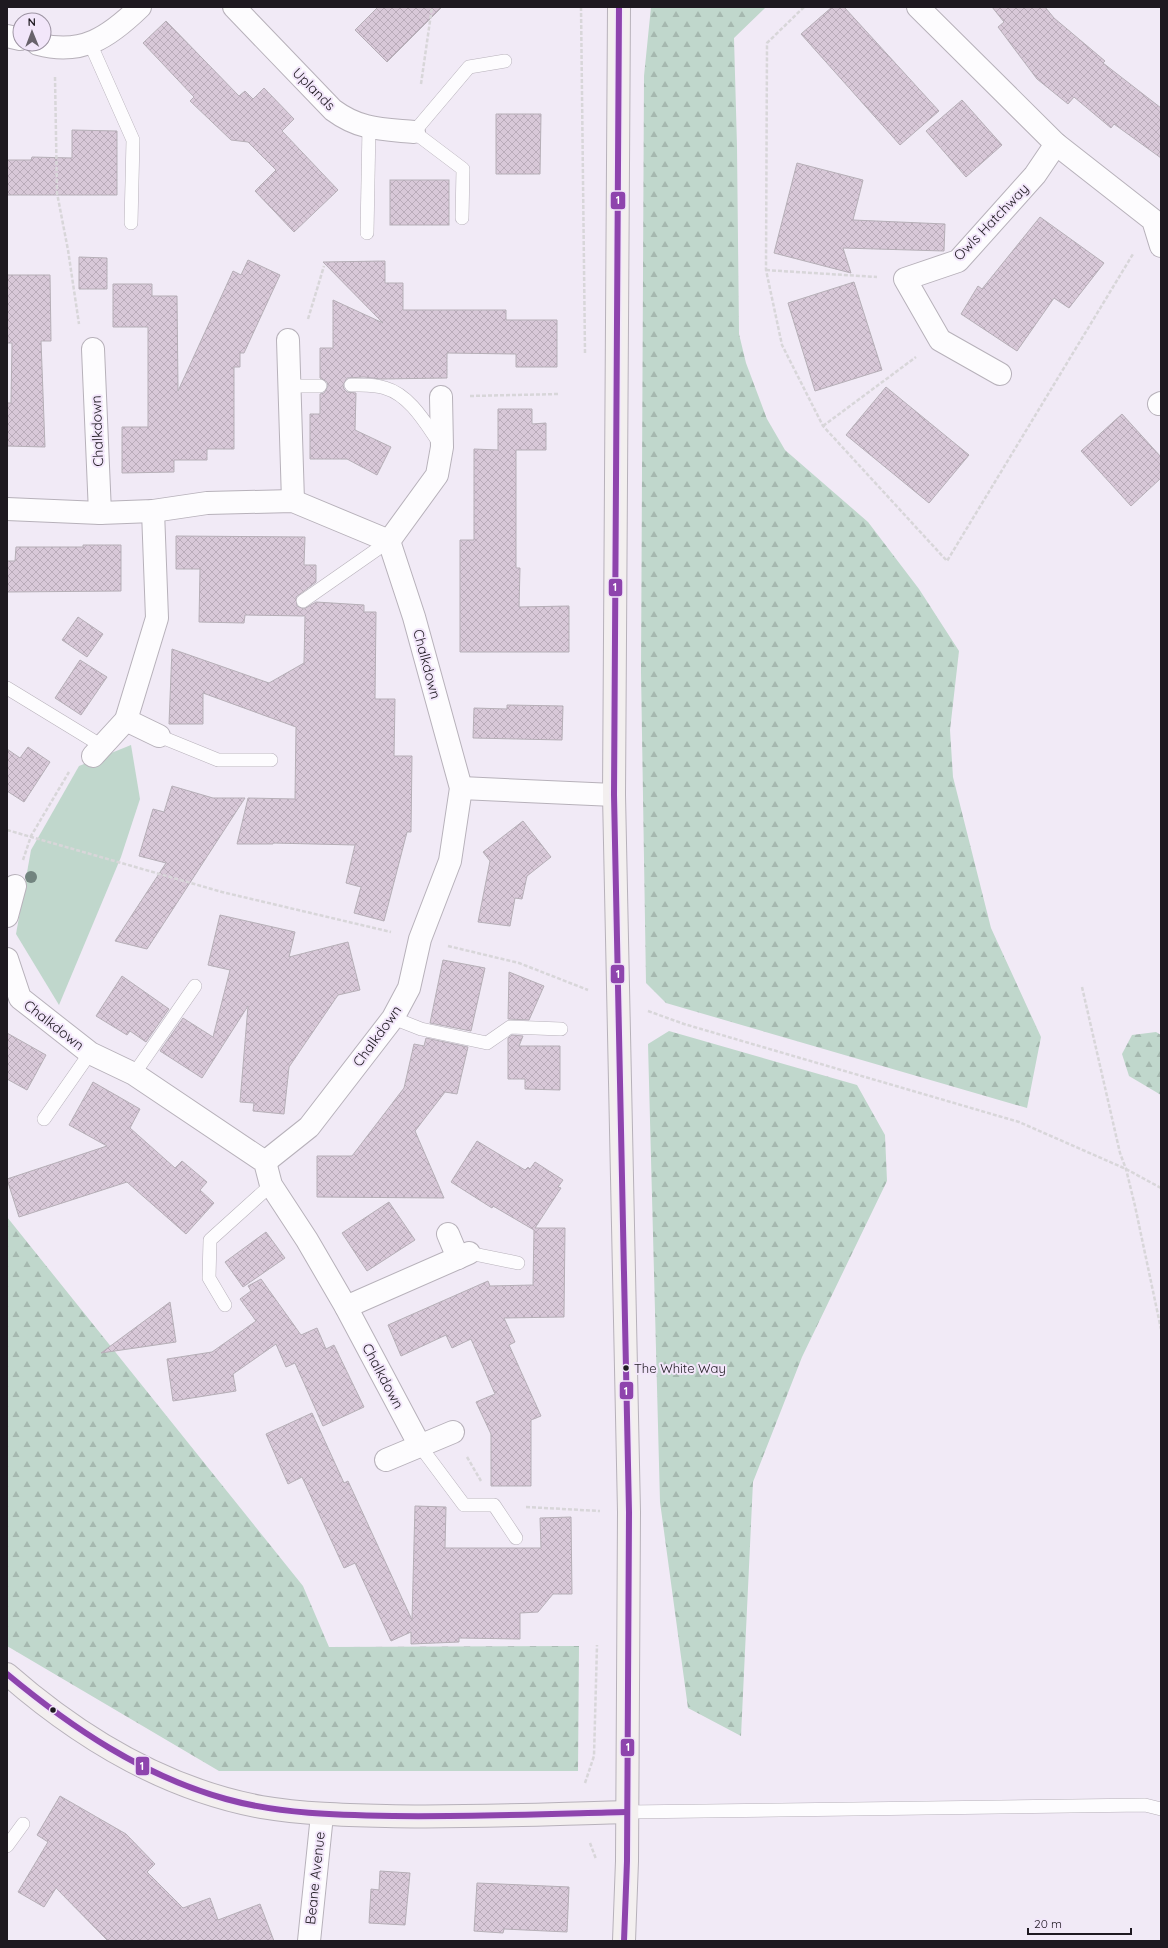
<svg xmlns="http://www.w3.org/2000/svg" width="1168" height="1948" viewBox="0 0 1168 1948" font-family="Quicksand,sans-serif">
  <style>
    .green { fill: #c0d7cc }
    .forest { fill: url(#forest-firs) }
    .building { fill: url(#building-cross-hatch); stroke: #b6afb7 }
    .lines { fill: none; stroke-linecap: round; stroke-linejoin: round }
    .lane-casing { stroke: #b7b1ba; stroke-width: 14 }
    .street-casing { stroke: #b7b1ba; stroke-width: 24 }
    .secondary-casing { stroke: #b7b1ba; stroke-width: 24 }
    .path { stroke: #d8d6d9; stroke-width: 2.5; stroke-dasharray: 4 2; stroke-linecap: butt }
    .lane { stroke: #fdfcfe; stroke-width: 13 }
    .street { stroke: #fdfcfe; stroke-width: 22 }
    .secondary { stroke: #f3efef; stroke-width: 22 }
    .bus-1-casing { stroke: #f2e6fa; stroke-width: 9 }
    .bus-1 { stroke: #8e44ad; stroke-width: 6 }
    .tree { fill: #72847f }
    .bus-dot { fill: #1e1920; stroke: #f2e6fa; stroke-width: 1.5 }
    .labels { text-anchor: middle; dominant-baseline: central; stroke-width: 4; stroke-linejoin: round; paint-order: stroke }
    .bus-label { font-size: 13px; fill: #1e1920; stroke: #f2e6fa; text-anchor: start }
    .street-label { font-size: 14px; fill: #1e1920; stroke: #f2e6fa }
    .line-badge { stroke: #f2e6fa; stroke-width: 1.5 }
    .badge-label { font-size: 11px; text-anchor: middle; font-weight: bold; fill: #fff }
  </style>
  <defs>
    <pattern id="forest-firs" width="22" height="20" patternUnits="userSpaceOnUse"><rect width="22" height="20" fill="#c0d7cc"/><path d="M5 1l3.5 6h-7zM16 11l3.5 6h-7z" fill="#a5b8af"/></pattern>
    <pattern id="building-cross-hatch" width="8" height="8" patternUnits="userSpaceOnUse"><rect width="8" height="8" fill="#d8c8d8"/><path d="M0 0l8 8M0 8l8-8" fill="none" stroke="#b9abb9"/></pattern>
  </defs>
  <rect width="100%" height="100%" fill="#f1eaf6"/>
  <!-- green -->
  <path class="green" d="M131,745L140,799L121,857L59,1005L16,934L31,850L79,766Z"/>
  <!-- forest -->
  <g class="forest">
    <path d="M651,7H766L734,38L737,146L739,334L746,363L767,419L785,450L868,522L919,589L959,651L950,730L953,777L991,928L1041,1037L1027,1108L666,1003L646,983L641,672L644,76Z"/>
    <path d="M669,1031L857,1085L885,1135L887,1181L802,1357L753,1482L741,1736L688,1708L660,1502L648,1044Z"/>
    <path d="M1156,1032L1161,1035V1095L1129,1076L1122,1054L1132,1035Z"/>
    <path d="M7,1217L303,1586L329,1647L579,1646L578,1771H219L7,1646Z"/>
  </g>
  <!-- building -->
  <g class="building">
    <path d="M378,7H442L387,62L355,30Z"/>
    <path d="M832,7H844L939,111L900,145L801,34Z"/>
    <path d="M992,7H1045L1054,18L1105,61L1103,63L1161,108V158L1114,124L1111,128L1074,97L1068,104L1037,79L998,27L1004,22Z"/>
    <path d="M166,21L239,96L245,91L253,99L264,88L294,119L282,131L338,190L294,232L255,191L276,170L248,142L231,140L190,101L194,97L143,43Z"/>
    <path d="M962,100L1002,145L966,177L926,131Z"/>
    <path d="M496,114H541L540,174H496Z"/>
    <path d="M72,130L117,131V195H7V160H31L32,157L72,158Z"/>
    <path d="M797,163L863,180L853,220L945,224L944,251L843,248L851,273L774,253Z"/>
    <rect x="390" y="180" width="59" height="45"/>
    <path d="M1040,217L1104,263L1069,308L1054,298L1017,351L961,314L978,286L982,289Z"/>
    <path d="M79,257L107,258V289H79Z"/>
    <path d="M248,260L280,275L244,353H240V367H234V449H207V460H174V472L122,473V427H148V327H113V284H152V296H177L178,391L233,271L241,275Z"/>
    <path d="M385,261V283H403V310H506V320H557V367H516V354L447,353V378L381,379L364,377L347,378L343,385L344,389L347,392L356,393L355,430L391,447L377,475L347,459H310V414H320V394L324,393L328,386L327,382L320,378V348H333V300L383,323L323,262Z"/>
    <path d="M7,275H50L51,341H41L45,447L7,446V403H11L12,343H7Z"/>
    <path d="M854,282L882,370L815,391L788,303Z"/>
    <path d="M886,387L969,455L929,503L846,435Z"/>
    <path d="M498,409H532V424L546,423V450H516V568H520L519,607L569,606V652H460V540H474V449L498,450Z"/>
    <path d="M1122,414L1161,457V478L1131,506L1081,451Z"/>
    <path d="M176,536L305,537L304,565H316V582L296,597L297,606L304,609L316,602L364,605V612H376L375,699H395L394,756H412L411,832H407L384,921L354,913L361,887L346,883L355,845L273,843V844H237L248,798L295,799L296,727L203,693V724H169L172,649L269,683L304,663L305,616L245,615L244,623L199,622L200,569H176Z"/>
    <path d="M83,545H121V591L7,592V561H15L16,547H83Z"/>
    <path d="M78,617L103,634L87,657L62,640Z"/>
    <path d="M80,660L107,677L81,715L55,698Z"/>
    <path d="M507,705L563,706L562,740L473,738L474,708L507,709Z"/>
    <path d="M28,747L50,762L24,802L7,791V749L20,758Z"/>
    <path d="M172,786L213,798H245L147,949L115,941L166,863L139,856L153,809L164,812Z"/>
    <path d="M523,821L551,857L527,876L522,899L515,898L510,926L478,922L490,861L483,852Z"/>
    <path d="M220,915L295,932L289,957L348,942L360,990L338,995L289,1067L284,1114L253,1111L254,1103L240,1102L248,1006L202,1078L160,1051L183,1018L213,1037L230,970L208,965Z"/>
    <path d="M443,960L485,968L471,1031L430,1023Z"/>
    <path d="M509,972L544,986L529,1020L508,1019Z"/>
    <path d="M122,976L169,1009L146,1042L130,1031L127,1035L96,1016Z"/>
    <path d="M7,1033L46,1055L27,1090L7,1079Z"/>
    <path d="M512,1035L523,1036L519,1046H560V1090L525,1089V1079H508V1038Z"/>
    <path d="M426,1038L468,1047L457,1094L445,1092L415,1131L444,1198L317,1197V1156H352L404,1088L414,1044L424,1046Z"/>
    <path d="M93,1082L140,1109L130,1128L175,1168L182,1161L207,1182L200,1190L214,1203L186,1234L127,1182L19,1217L7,1179L107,1146L69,1125Z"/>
    <path d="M477,1141L525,1170L528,1167L530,1169L535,1162L563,1180L558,1187L561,1188L535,1228H565L564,1317L504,1318L515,1342L509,1345L541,1416L531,1420V1486H491V1434L476,1402L495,1394L471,1339L452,1348L446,1335L401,1356L388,1325L488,1281L490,1286L533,1285L534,1230L493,1206L492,1208L451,1182Z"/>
    <path d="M389,1202L415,1240L367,1271L342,1233Z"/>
    <path d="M266,1232L285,1258L243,1287L225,1262Z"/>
    <path d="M261,1279L301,1335L317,1328L326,1349L334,1345L364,1407L323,1426L295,1363L286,1367L276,1344L233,1374L236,1391L173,1401L167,1359L212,1352L256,1321L240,1299L251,1291L248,1286Z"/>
    <path d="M170,1302L176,1342L101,1353Z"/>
    <path d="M312,1413L344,1483L348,1481L412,1620L415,1506L446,1507L445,1548H541L540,1518L571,1517L572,1594H553L538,1612L520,1613V1639L459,1638V1642L411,1644V1632L391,1641L355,1563L344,1568L302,1477L288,1484L266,1434Z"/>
    <path d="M60,1796L126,1834L155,1864L147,1872L183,1908L210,1898L218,1920L260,1904L274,1941H108L56,1888L44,1907L18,1892L48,1842L37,1835Z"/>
    <path d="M380,1871L410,1873L405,1925L369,1923L371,1889L379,1890Z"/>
    <path d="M477,1883L569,1887L567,1932L504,1929L503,1933L474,1931Z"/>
  </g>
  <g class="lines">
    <!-- lane casing -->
    <g class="lane-casing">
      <g id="lane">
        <path d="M90,43L133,140L131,223"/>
        <path d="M462,218L463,169L414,132L469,67L505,61"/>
        <path d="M367,233L369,127"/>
        <path d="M351,385C362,385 374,384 385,388C410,395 426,424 440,444"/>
        <path d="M288,386H320"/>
        <path d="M303,601L389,541"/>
        <path d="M7,688L102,746"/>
        <path d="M159,736L218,760H271"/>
        <path d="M393,1018L421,1029L487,1043L510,1027L561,1029"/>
        <path d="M134,1074L195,986"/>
        <path d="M44,1119L90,1053"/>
        <path d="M469,1253L518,1263"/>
        <path d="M225,1305L209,1278L210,1240L271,1185"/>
        <path d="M420,1446L464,1505H494L516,1538"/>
        <path d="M627,1812L1145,1805L1161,1809"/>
        <path d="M7,1846L23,1824"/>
      </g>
    </g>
    <!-- street casing -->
    <g class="street-casing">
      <g id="street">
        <path d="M234,7L333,110C360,130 382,129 414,132"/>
        <path d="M918,7L1056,144L1153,220L1161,246"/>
        <path d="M7,36L20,39"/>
        <path d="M38,44C82,56 109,37 140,7"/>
        <path d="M288,340L293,501"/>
        <path d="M93,349L100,513"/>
        <path d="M1000,374L940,340L905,279L958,261L1035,175L1056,144"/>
        <path d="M1159,404L1161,403"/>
        <path d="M7,509L100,513L153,511L207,503L293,501L389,541L414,617L461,788L450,861L420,939L409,988L393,1018L309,1127L265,1162"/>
        <path d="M389,541L437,475L442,447L441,397"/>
        <path d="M126,720L159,736"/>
        <path d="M93,756L126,720L157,618L153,511"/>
        <path d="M461,788L614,795"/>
        <path d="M7,916L15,886"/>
        <path d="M7,959L20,998L90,1053L134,1074L265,1162L271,1185L307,1240L346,1307L420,1446"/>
        <path d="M448,1234L458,1258"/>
        <path d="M346,1307L469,1253"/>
        <path d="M386,1460L453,1432"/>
        <path d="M309,1941L322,1815"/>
      </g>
    </g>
    <!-- secondary casing -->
    <g class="secondary-casing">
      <g id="secondary">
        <path d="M619,7L614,795L629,1512L627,1861L624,1941"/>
        <path d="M7,1674C79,1737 165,1789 261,1807C303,1814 344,1815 386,1816C466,1818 547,1814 627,1812"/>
      </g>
    </g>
    <!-- path -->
    <g class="path">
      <path d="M581,7L585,353"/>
      <path d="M804,7L767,43L766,270L782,345L823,426L947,561L1133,254"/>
      <path d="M55,77L57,193L68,250L79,324"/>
      <path d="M421,84L432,7"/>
      <path d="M766,270L877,277"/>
      <path d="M308,319L324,266"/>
      <path d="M470,396L559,394"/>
      <path d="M823,426L916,357"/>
      <path d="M7,830L222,892L391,932"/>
      <path d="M23,860L31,836L69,772"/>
      <path d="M448,946L519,963L588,990"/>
      <path d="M1082,987L1120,1153L1126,1169L1135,1206L1161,1329"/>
      <path d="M648,1011L684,1024L1019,1122L1126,1169L1161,1188"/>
      <path d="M467,1457L481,1481"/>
      <path d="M526,1507L600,1511"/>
      <path d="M585,1783L594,1756L597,1645"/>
      <path d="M590,1843L596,1859"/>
    </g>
    <!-- lane -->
    <use href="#lane" class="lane"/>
    <!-- street -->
    <use href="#street" class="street"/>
    <!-- secondary -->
    <use href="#secondary" class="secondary"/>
    <!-- bus-1 casing -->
    <g class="bus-1-casing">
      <g id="bus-1">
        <path d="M619,7L614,795L629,1512L627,1861L624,1941"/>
        <path d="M7,1674C72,1728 143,1776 226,1799C280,1814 337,1815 393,1816C471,1817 549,1814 627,1812"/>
      </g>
    </g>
    <!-- bus-1 -->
    <use href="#bus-1" class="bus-1"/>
  </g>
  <!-- trees -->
  <circle class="tree" cx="31" cy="877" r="6"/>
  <!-- markers -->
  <g class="bus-dot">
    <circle cx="626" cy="1368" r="3.5"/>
    <circle cx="53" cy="1710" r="3.5"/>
  </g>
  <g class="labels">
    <!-- bus labels -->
    <g class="bus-label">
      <text x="634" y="1368">The White Way</text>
    </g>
    <!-- street labels -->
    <g class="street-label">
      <text transform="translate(314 89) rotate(45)">Uplands</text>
      <text transform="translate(991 222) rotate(-46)">Owls Hatchway</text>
      <text transform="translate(97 431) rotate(-92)">Chalkdown</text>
      <text transform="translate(427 664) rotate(75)">Chalkdown</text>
      <text transform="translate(54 1025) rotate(38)">Chalkdown</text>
      <text transform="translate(377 1036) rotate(-54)">Chalkdown</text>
      <text transform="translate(383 1376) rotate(62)">Chalkdown</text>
      <text transform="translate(315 1878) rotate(-84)">Beane Avenue</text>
    </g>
  </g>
  <g class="line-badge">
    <rect x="610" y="191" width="16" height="19" rx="4" fill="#8e44ad"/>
    <rect x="608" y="578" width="15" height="19" rx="4" fill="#8e44ad"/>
    <rect x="610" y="964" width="15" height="20" rx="4" fill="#8e44ad"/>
    <rect x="619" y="1381" width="15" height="19" rx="4" fill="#8e44ad"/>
    <rect x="620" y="1738" width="15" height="19" rx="4" fill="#8e44ad"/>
    <rect x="135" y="1756" width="15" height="20" rx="4" fill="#8e44ad"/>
  </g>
  <g class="badge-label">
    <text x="618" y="204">1</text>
    <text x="615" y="591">1</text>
    <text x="618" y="978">1</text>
    <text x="626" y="1395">1</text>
    <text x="628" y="1751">1</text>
    <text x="142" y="1770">1</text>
  </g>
  <!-- border -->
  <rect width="1168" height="1948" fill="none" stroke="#1e1920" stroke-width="16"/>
  <!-- north arrow -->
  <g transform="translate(32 32) rotate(359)"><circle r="19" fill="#f2e6fa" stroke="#9d94a3"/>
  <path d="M0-3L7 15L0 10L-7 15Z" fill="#68626b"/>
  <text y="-6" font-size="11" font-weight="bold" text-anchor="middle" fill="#1e1920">N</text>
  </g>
  <!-- scale -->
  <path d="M1028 1928v6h103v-6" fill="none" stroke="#1e1920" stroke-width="2"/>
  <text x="1034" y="1928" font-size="12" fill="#1e1920" stroke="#f2e6fa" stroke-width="3" paint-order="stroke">20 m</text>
</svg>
